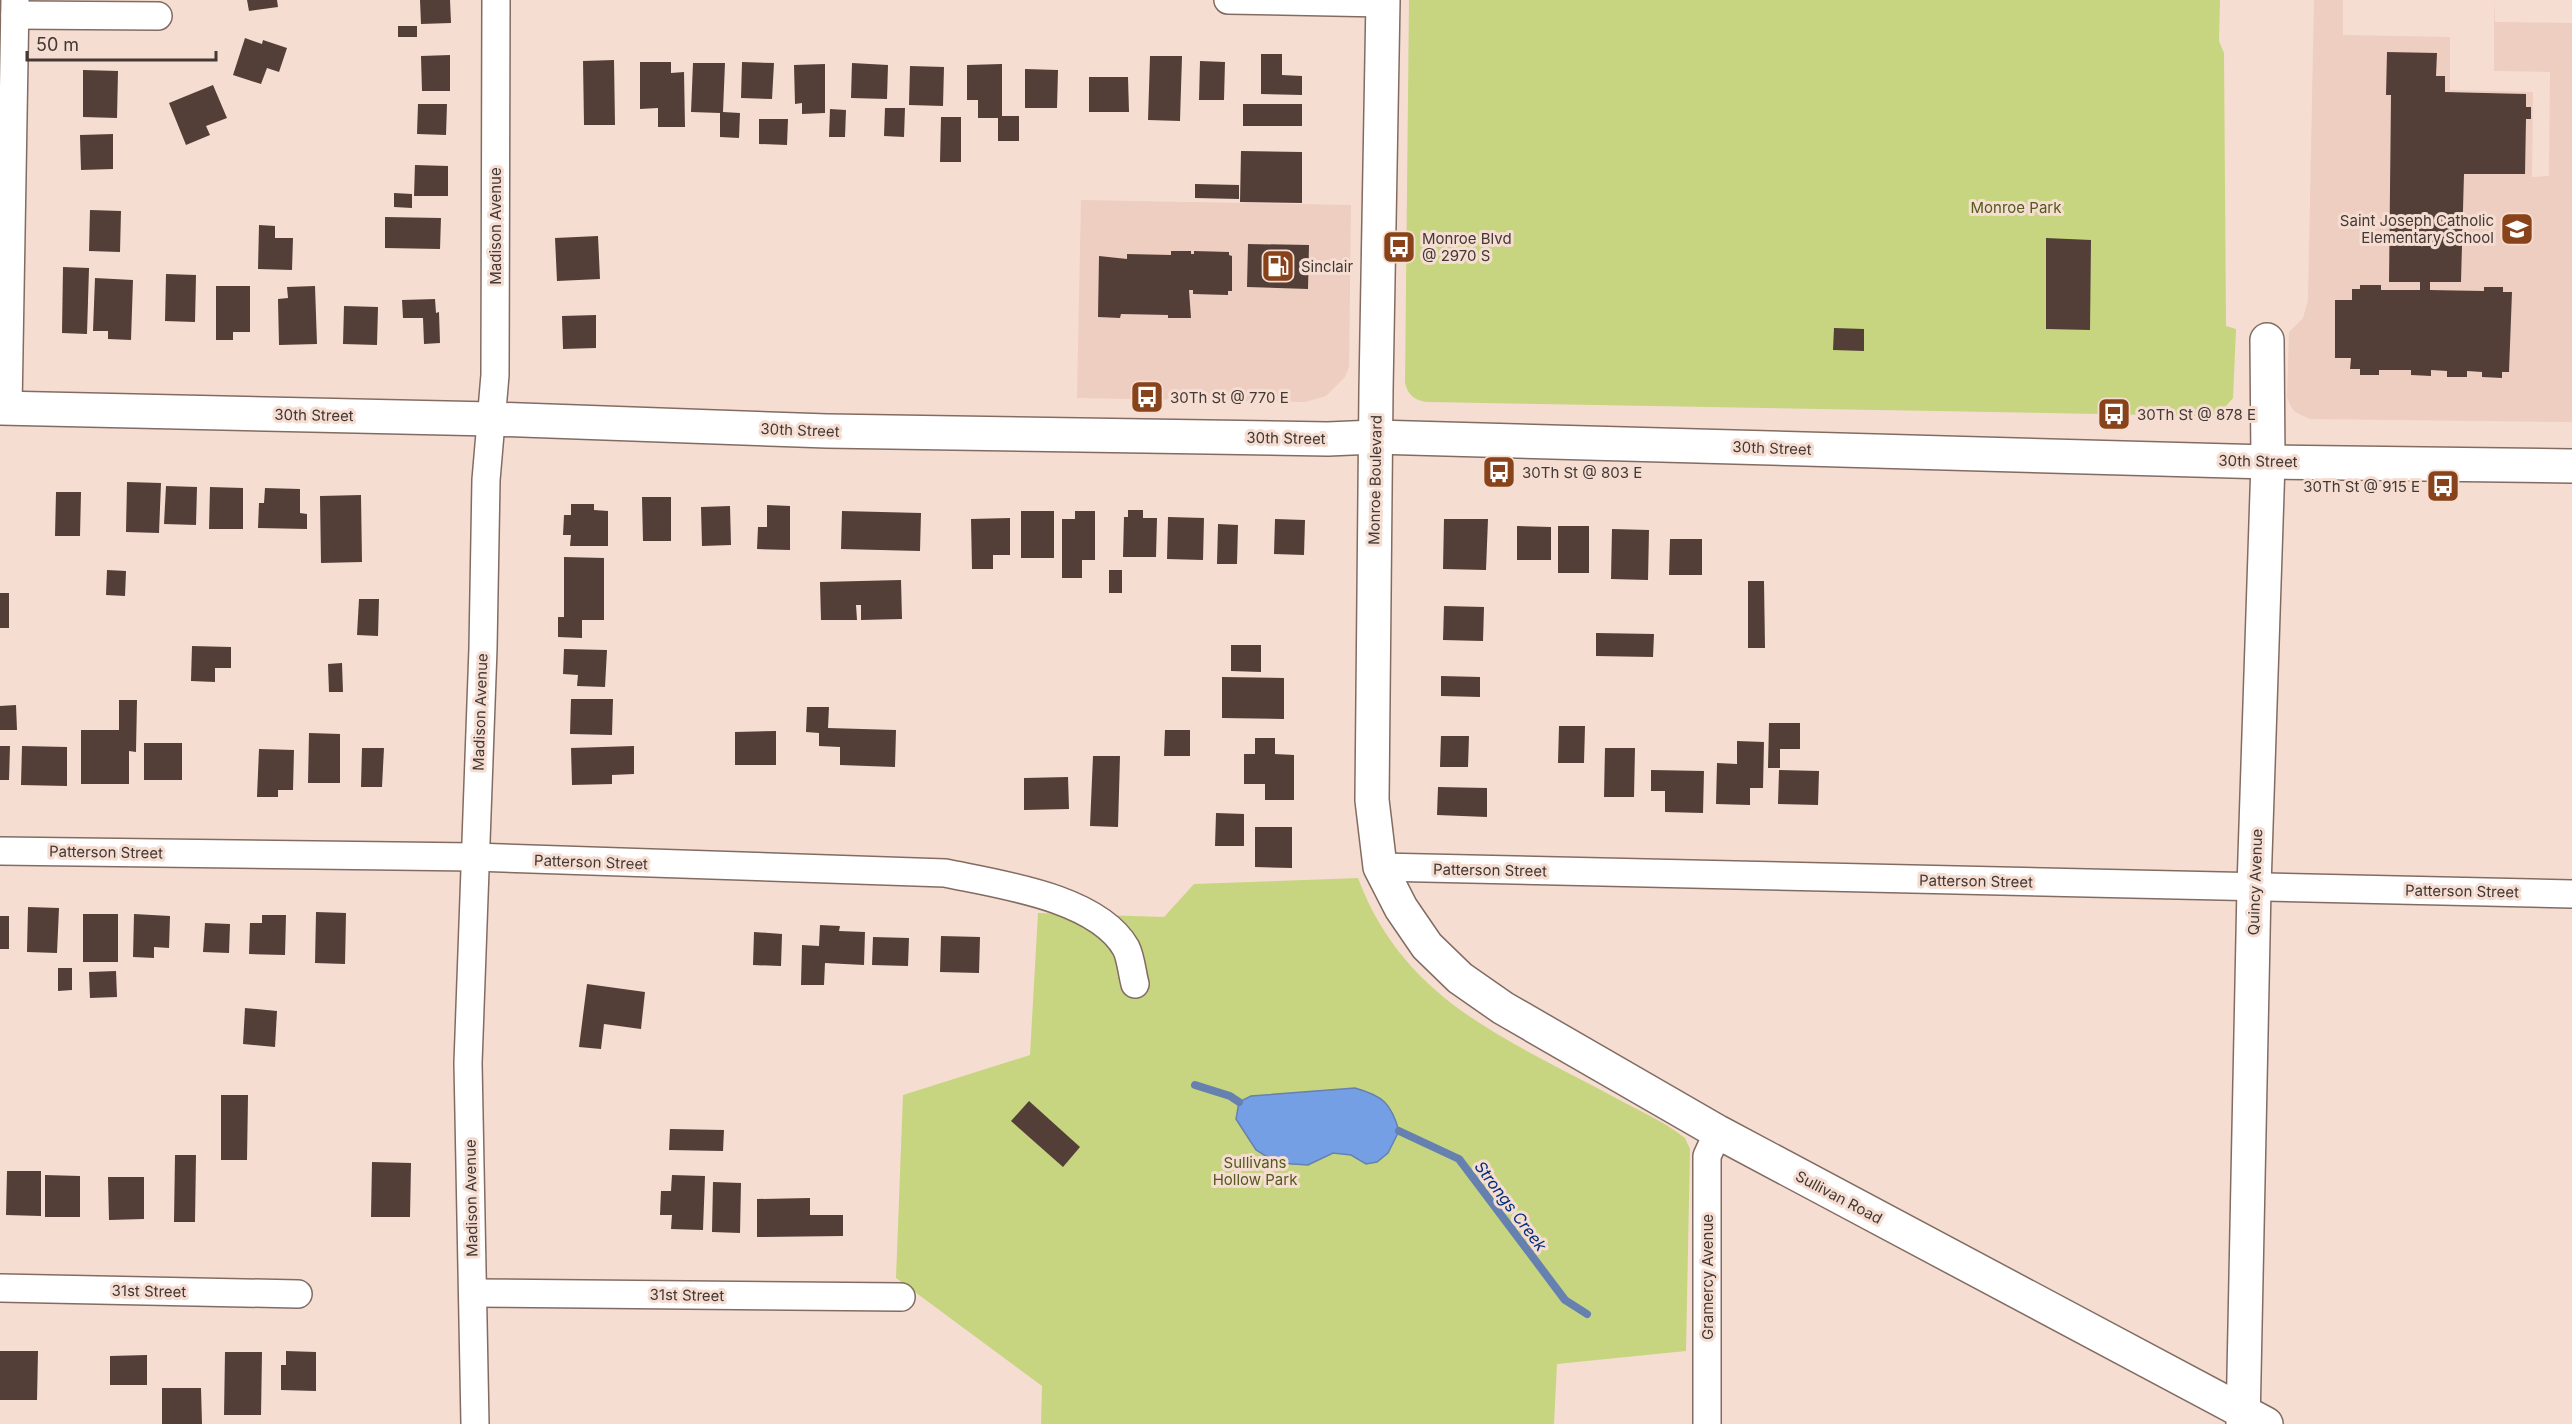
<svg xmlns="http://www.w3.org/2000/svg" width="2572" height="1424" viewBox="0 0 2572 1424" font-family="Inter,sans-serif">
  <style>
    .built { fill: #edcec0; fill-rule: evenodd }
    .green { fill: #c7d581 }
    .water { fill: #759fe4; stroke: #6680af; stroke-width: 1.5 }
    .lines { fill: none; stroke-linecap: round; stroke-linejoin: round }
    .stream { stroke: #6680af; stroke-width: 8 }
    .building { fill: #533f37 }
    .minor-casing { stroke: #826c62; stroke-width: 30 }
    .tertiary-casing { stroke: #826c62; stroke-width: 36 }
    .secondary-casing { stroke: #826c62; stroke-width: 36 }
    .minor { stroke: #fff; stroke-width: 27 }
    .tertiary { stroke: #fff; stroke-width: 33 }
    .secondary { stroke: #fff; stroke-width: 33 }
    .labels { text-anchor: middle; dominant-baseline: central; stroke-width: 6; stroke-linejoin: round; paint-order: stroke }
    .park-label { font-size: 15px; fill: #525a1c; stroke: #f6ddd2 }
    .poi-label { font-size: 15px; fill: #423834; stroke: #f6ddd2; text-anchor: start }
    .street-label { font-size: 15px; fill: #423834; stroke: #f6ddd2 }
    .water-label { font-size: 16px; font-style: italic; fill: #002f7d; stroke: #f6ddd2 }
  </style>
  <rect width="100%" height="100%" fill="#f6ddd2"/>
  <!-- built -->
  <g class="built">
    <path d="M2314,0H2343V35L2450,37V90L2533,92L2532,177L2549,176L2550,72L2494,71V0L2495,22L2572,23V422L2310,419L2295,412L2290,405L2287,397L2289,332L2303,318L2308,300ZM2436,53V76L2445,92L2526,94L2525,174H2464L2461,281L2430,282V290L2484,291L2485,287H2503V292H2511L2509,372H2502V378L2482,377V372L2467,371V377H2447V371L2431,370V376L2412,375L2411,370H2379V375H2360V369H2350L2351,358H2335V300H2352V289H2360L2361,285H2380L2381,290H2420V282L2389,281L2391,95H2386Z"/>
    <path d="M1081,200L1351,205L1349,367L1345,377L1326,396L1305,402L1077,398Z"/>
  </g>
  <!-- green -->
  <g class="green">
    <path d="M1409,0H2220L2219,41L2224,53L2226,326L2236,329L2233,398L2220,413L2210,416L1428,402C1415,401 1408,395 1405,383Z"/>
    <path d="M1358,878C1404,1001 1507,1039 1614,1097C1637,1110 1664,1121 1685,1138L1690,1149L1686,1351L1557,1364L1554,1424H1041L1042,1386L896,1278L903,1095L1030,1055L1038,913L1164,917L1194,884Z"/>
  </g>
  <!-- water -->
  <path class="water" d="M1355,1088C1383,1096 1391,1103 1399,1131L1388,1153L1377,1162L1366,1164L1351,1155L1333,1153L1308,1165L1277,1163L1256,1150L1236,1119L1239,1102L1251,1096Z"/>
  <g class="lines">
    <!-- stream -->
    <g class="stream">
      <path d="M1195,1085L1230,1096L1239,1102"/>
      <path d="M1399,1131L1459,1159L1565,1300L1587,1314"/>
    </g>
  </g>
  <!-- building -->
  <g class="building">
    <path d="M247,0H277L278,7L249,11Z"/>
    <path d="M420,0H450L451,23L421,24Z"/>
    <rect x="398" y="26" width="19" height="11"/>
    <path d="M245,38L262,44L263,40L287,48L279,72L267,68L261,84L233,75Z"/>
    <path d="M2387,52L2437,53L2436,76H2445V92L2526,94V107H2531V119H2526L2525,174H2464L2461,282H2430V290L2484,291V287H2503V292H2512L2509,372H2502V378L2482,377V372L2467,371V377H2447V371L2431,370V376L2411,375V370H2379V375H2360V369H2350L2351,358H2335V300H2352V289H2360V285H2381V290H2420V282H2389L2391,95H2386Z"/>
    <path d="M1261,54H1282V75L1302,76V95L1261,94Z"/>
    <path d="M450,55V91H422L421,56Z"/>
    <path d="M1150,56H1182L1180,121L1148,120Z"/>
    <path d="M614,60L615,125H584L583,61Z"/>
    <path d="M1200,61L1225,62L1224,100H1199Z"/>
    <path d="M640,62H671V73L684,72L685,127H658V108L640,109Z"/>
    <path d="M742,62L774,63L772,99L741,98Z"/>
    <path d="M693,63H725L723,112L740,113L739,138L720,137V113L691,112Z"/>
    <path d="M852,63L888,65L887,99L851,98Z"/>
    <path d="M825,64V113L802,114V103L795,104L794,65Z"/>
    <path d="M1002,64V116H1019V141H998V118H978V100H967V65Z"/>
    <path d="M910,66L944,67L943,106L909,105Z"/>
    <path d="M1025,69L1058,70L1057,108H1025Z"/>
    <path d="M83,70L118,71L117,118L83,117Z"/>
    <path d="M1089,77H1128L1129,112H1089Z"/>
    <path d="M213,85L227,118L206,126L210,135L186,145L169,103Z"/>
    <path d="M418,104H447L446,135L417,134Z"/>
    <rect x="1243" y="104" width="59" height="22"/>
    <path d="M885,108H905L904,137L884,136Z"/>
    <path d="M830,109L846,110L845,137H829Z"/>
    <path d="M941,117H961V162H940Z"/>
    <path d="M759,119H788L787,145L759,144Z"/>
    <path d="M113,134V169L81,170L80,135Z"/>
    <path d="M1241,151L1302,152V203L1240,202Z"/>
    <path d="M415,165L448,166V196H414Z"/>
    <path d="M1195,184L1239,185V199L1195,198Z"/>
    <path d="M394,193L412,194V208L394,207Z"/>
    <path d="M90,210L121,211L120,252L89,251Z"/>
    <path d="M385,217L441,218L440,249L385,248Z"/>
    <path d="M259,225L275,226V238H293L292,270L258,269Z"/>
    <path d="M598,236L600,279L557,281L555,238Z"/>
    <path d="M2046,238L2091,240L2090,330L2046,329Z"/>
    <path d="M1248,244L1309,245L1308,289L1247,287Z"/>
    <path d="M1171,251H1191V254H1194V251L1229,252V255L1232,256V291H1228V295L1193,294V290H1189L1191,318H1168V315L1121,314L1120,318L1098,317L1099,256L1127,259V254L1171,255Z"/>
    <path d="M63,267L89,268L87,334L62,333Z"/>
    <path d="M166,274L196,275L195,322L165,321Z"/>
    <path d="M95,278L133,280L131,340L108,339V331H93Z"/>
    <path d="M216,286H250V332H233V340H216Z"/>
    <path d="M315,286L317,344L279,345L278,299L288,298L287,287Z"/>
    <path d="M435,299L436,313L439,312L440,343L424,344L423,318H403L402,300Z"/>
    <path d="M344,306L378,307L377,345L343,344Z"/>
    <path d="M596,315V348L563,349L562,316Z"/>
    <path d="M1834,328L1864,329V351L1833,350Z"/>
    <path d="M127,482L161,483L159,533L126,532Z"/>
    <path d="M166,486L197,487L196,525L164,524Z"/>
    <path d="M210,487L243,488V529H209Z"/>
    <path d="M265,488L300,489V513L307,514V529L258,528L259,503H264Z"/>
    <path d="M56,492H81L80,536H55Z"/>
    <path d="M361,495L362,562L321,563L320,496Z"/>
    <path d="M642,497H671V541H643Z"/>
    <path d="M571,504H594V510L608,511V546H570L571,535H563L564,515H571Z"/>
    <path d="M767,505L790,506V550L757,549L758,527H767Z"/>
    <path d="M730,506L731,545L702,546L701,507Z"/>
    <path d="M1128,510H1143V518H1157L1156,557H1123L1124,517H1128Z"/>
    <path d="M842,511L921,513L920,551L841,549Z"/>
    <rect x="1021" y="511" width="33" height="47"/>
    <path d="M1075,511H1095V560H1082V578H1062V519H1075Z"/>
    <path d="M1168,517L1204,518L1203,560L1167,559Z"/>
    <path d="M1010,518V555H993V569H972L971,519Z"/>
    <path d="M1275,519L1305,520L1304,555L1274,554Z"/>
    <path d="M1444,519H1488L1486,570L1443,569Z"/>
    <path d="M1218,524L1238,525L1237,564H1217Z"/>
    <path d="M1517,526L1551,527V560H1517Z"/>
    <rect x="1558" y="526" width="31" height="47"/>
    <path d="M1612,529L1649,530L1648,580L1611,579Z"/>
    <path d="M1670,539H1702V575H1669Z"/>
    <path d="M564,557L604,558V620H582V638L558,637V617H564Z"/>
    <path d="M107,570L126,571L125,596L106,595Z"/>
    <rect x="1109" y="570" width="13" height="23"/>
    <path d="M901,580L902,619L861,620V605H856L857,620H821L820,582Z"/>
    <path d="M1748,581H1764L1765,648H1748Z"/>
    <rect x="0" y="593" width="9" height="35"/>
    <path d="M359,599H379L378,636L357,635Z"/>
    <path d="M1444,606L1484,607L1483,641L1443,640Z"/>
    <path d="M1596,633L1654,634L1653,657L1596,656Z"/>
    <path d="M1231,645H1261V672L1231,671Z"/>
    <path d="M192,646L231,647V668H215V682L191,681Z"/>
    <path d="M564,649L607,650L605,687L577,686L578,675L563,674Z"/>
    <path d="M342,663L343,692H329L328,664Z"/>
    <path d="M1441,676L1480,677V697L1441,696Z"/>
    <path d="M1222,677L1284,678V719L1222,718Z"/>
    <path d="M571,699H613L612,735L570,734Z"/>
    <path d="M119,700H137L136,752L129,751V784H81V730H119Z"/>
    <path d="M16,705L17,730H0V706Z"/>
    <path d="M807,707H829L828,728L896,730L895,767L840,765V747L819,746V733L806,732Z"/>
    <path d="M1769,723H1800V749H1780V768H1768Z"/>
    <path d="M1559,726H1585L1584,763H1558Z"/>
    <path d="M1165,730H1190V756H1164Z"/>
    <path d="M776,731V765H735V732Z"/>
    <path d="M309,733L340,734V783H308Z"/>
    <path d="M1441,736H1469L1468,767H1440Z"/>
    <path d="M1255,738H1275V754L1294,755V800H1265V784H1244V754H1255Z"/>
    <path d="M1737,741L1764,742L1763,788H1750V805L1716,804L1717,763L1737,764Z"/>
    <rect x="144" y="743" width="38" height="37"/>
    <path d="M0,746H10L9,780H0Z"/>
    <path d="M22,746L67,747V786L21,785Z"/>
    <path d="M634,746V774L612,775V784L572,785L571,748Z"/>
    <path d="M362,748H384L382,787H361Z"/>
    <path d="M1605,748H1635L1634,797H1604Z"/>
    <path d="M259,749L294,750L293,790H278V797H257Z"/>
    <path d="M1093,756H1120L1118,827L1090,826Z"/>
    <path d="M1651,770L1704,771L1703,813L1665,812V791H1651Z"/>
    <path d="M1779,770L1819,771L1818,805L1778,804Z"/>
    <path d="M1068,777L1069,809L1024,810V778Z"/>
    <path d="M1438,787L1487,788V817L1437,815Z"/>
    <path d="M1216,813L1244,814V846H1215Z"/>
    <path d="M1255,827H1292V868L1255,867Z"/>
    <path d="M28,907L59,908L57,953L27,952Z"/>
    <path d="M316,912L346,913L345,964L315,963Z"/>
    <rect x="83" y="914" width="35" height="48"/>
    <path d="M134,914L170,916L169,948L154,947V958L133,957Z"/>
    <path d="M262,915H286L285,955L249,954L250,923H262Z"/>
    <rect x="0" y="916" width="9" height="33"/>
    <path d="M205,923L230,924L229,953L203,952Z"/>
    <path d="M820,925L840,926L839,931L865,932L864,965L825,963L824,985H801L802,945L819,946Z"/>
    <path d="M754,932L782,934L781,966L753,965Z"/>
    <path d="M941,936L980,937L979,973L940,972Z"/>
    <path d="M873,937L909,938L908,966L872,965Z"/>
    <path d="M58,968H72V990L58,991Z"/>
    <path d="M116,971L117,997L90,998L89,972Z"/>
    <path d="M587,984L645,992L641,1029L604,1024L601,1049L579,1047Z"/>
    <path d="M245,1008L277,1011L275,1047L243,1044Z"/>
    <path d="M221,1095H248L247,1160H221Z"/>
    <path d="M1029,1101L1080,1147L1063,1167L1011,1121Z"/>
    <path d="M670,1129L724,1130L723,1151L669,1150Z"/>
    <path d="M175,1155H196L195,1222H174Z"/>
    <path d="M372,1162L411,1163L410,1217H371Z"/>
    <path d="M7,1171H41V1216L6,1215Z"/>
    <path d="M45,1175L80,1176V1217H45Z"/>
    <path d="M672,1175L705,1176L703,1230L671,1229L672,1215H660L661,1191H671Z"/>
    <path d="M108,1177H144V1219L109,1220Z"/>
    <path d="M713,1182L741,1183L740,1233L712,1232Z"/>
    <path d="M810,1198V1215H843V1236L757,1237V1199Z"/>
    <path d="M0,1351H38L37,1400H0Z"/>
    <path d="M286,1351L316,1352V1391L281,1390V1365H286Z"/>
    <path d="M225,1352H262L261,1415H224Z"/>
    <path d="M147,1355V1385H110V1356Z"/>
    <path d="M162,1388H201L202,1424H162Z"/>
  </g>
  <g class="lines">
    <!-- minor casing -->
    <g class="minor-casing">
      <g id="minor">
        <path d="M1228,0L1383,3"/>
        <path d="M15,15L158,16"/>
        <path d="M8,408L15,0"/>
        <path d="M0,851L474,857L945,873C997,884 1097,897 1126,948C1131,958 1132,973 1135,984"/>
        <path d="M1380,867L2572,894"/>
        <path d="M0,1288L298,1294"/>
        <path d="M473,1293L901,1297"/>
        <path d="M475,1424L468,1063L483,648L486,480L495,375L496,0"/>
        <path d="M1707,1424V1156L1718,1132"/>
      </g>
    </g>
    <!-- tertiary casing -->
    <g class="tertiary-casing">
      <g id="tertiary">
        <path d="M1383,0L1376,390L1372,800L1380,867L1401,908L1427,946L1460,978L1503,1008L1718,1132L2266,1424"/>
        <path d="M2243,1424L2254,887L2268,462L2267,340"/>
      </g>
    </g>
    <!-- secondary casing -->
    <g class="secondary-casing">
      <path id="secondary" d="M0,408L491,419L827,431L1328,439L1375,437L2268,462L2572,466"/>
    </g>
    <!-- minor -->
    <use href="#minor" class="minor"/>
    <!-- tertiary -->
    <use href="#tertiary" class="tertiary"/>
    <!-- secondary -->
    <use href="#secondary" class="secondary"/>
  </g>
  <!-- icons -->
  <defs>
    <g id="school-square" transform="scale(1.725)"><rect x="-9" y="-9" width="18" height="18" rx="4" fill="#88431a" stroke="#f6ddd2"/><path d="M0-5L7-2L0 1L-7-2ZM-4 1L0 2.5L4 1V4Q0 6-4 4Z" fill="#fff"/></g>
    <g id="bus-square" transform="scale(1.725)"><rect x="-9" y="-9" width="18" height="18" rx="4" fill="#88431a" stroke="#f6ddd2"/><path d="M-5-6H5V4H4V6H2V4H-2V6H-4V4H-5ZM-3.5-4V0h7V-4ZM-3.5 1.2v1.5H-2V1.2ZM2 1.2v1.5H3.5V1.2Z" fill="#fff"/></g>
    <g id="fuel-square" transform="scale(1.725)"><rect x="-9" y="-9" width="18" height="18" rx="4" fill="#88431a" stroke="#f6ddd2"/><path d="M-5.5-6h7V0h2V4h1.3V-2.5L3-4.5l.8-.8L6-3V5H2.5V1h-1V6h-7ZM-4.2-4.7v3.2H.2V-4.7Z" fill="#fff"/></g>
  </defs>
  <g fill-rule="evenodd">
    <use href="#school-square" x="2517" y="229"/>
    <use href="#bus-square" x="1399" y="247"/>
    <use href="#fuel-square" x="1278" y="266"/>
    <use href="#bus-square" x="1147" y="397"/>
    <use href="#bus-square" x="2114" y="414"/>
    <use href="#bus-square" x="1499" y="472"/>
    <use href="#bus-square" x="2443" y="486"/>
  </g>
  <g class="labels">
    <!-- park labels -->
    <g class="park-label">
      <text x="2016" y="207">Monroe Park</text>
      <text x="1255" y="1162">Sullivans<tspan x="1255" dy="17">Hollow Park</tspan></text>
    </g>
    <!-- poi labels -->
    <g class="poi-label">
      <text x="2494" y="220" text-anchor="end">Saint Joseph Catholic<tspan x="2494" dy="17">Elementary School</tspan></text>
      <text x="1422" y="238">Monroe Blvd<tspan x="1422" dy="17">@ 2970 S</tspan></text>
      <text x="1301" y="266">Sinclair</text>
      <text x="1170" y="397">30Th St @ 770 E</text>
      <text x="2137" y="414">30Th St @ 878 E</text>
      <text x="1522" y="472">30Th St @ 803 E</text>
      <text x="2420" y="486" text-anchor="end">30Th St @ 915 E</text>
    </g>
    <!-- street labels -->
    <g class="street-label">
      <text transform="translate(495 226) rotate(-90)">Madison Avenue</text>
      <text transform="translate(314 415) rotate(1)">30th Street</text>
      <text transform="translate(800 430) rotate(2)">30th Street</text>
      <text transform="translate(1286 438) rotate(1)">30th Street</text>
      <text transform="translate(1772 448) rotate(2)">30th Street</text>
      <text transform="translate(2258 461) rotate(1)">30th Street</text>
      <text transform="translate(1375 480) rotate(-89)">Monroe Boulevard</text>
      <text transform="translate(480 712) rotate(-88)">Madison Avenue</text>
      <text transform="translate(106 852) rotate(1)">Patterson Street</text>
      <text transform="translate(591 862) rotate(2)">Patterson Street</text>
      <text transform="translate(1490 870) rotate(1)">Patterson Street</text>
      <text transform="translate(1976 881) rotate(1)">Patterson Street</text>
      <text transform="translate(2255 882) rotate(-88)">Quincy Avenue</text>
      <text transform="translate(2462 891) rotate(1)">Patterson Street</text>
      <text transform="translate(1839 1197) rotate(28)">Sullivan Road</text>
      <text transform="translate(471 1198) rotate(-91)">Madison Avenue</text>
      <text transform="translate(1707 1277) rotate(-90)">Gramercy Avenue</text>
      <text transform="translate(149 1291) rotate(1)">31st Street</text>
      <text transform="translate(687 1295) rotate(1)">31st Street</text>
    </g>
    <!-- water labels -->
    <g class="water-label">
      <text transform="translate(1511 1206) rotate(53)">Strongs Creek</text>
    </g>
  </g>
  <!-- scale -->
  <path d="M27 51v9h189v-9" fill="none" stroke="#423834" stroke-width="3"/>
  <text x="36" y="51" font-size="18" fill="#423834" stroke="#f6ddd2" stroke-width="4.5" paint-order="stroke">50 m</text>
</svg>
